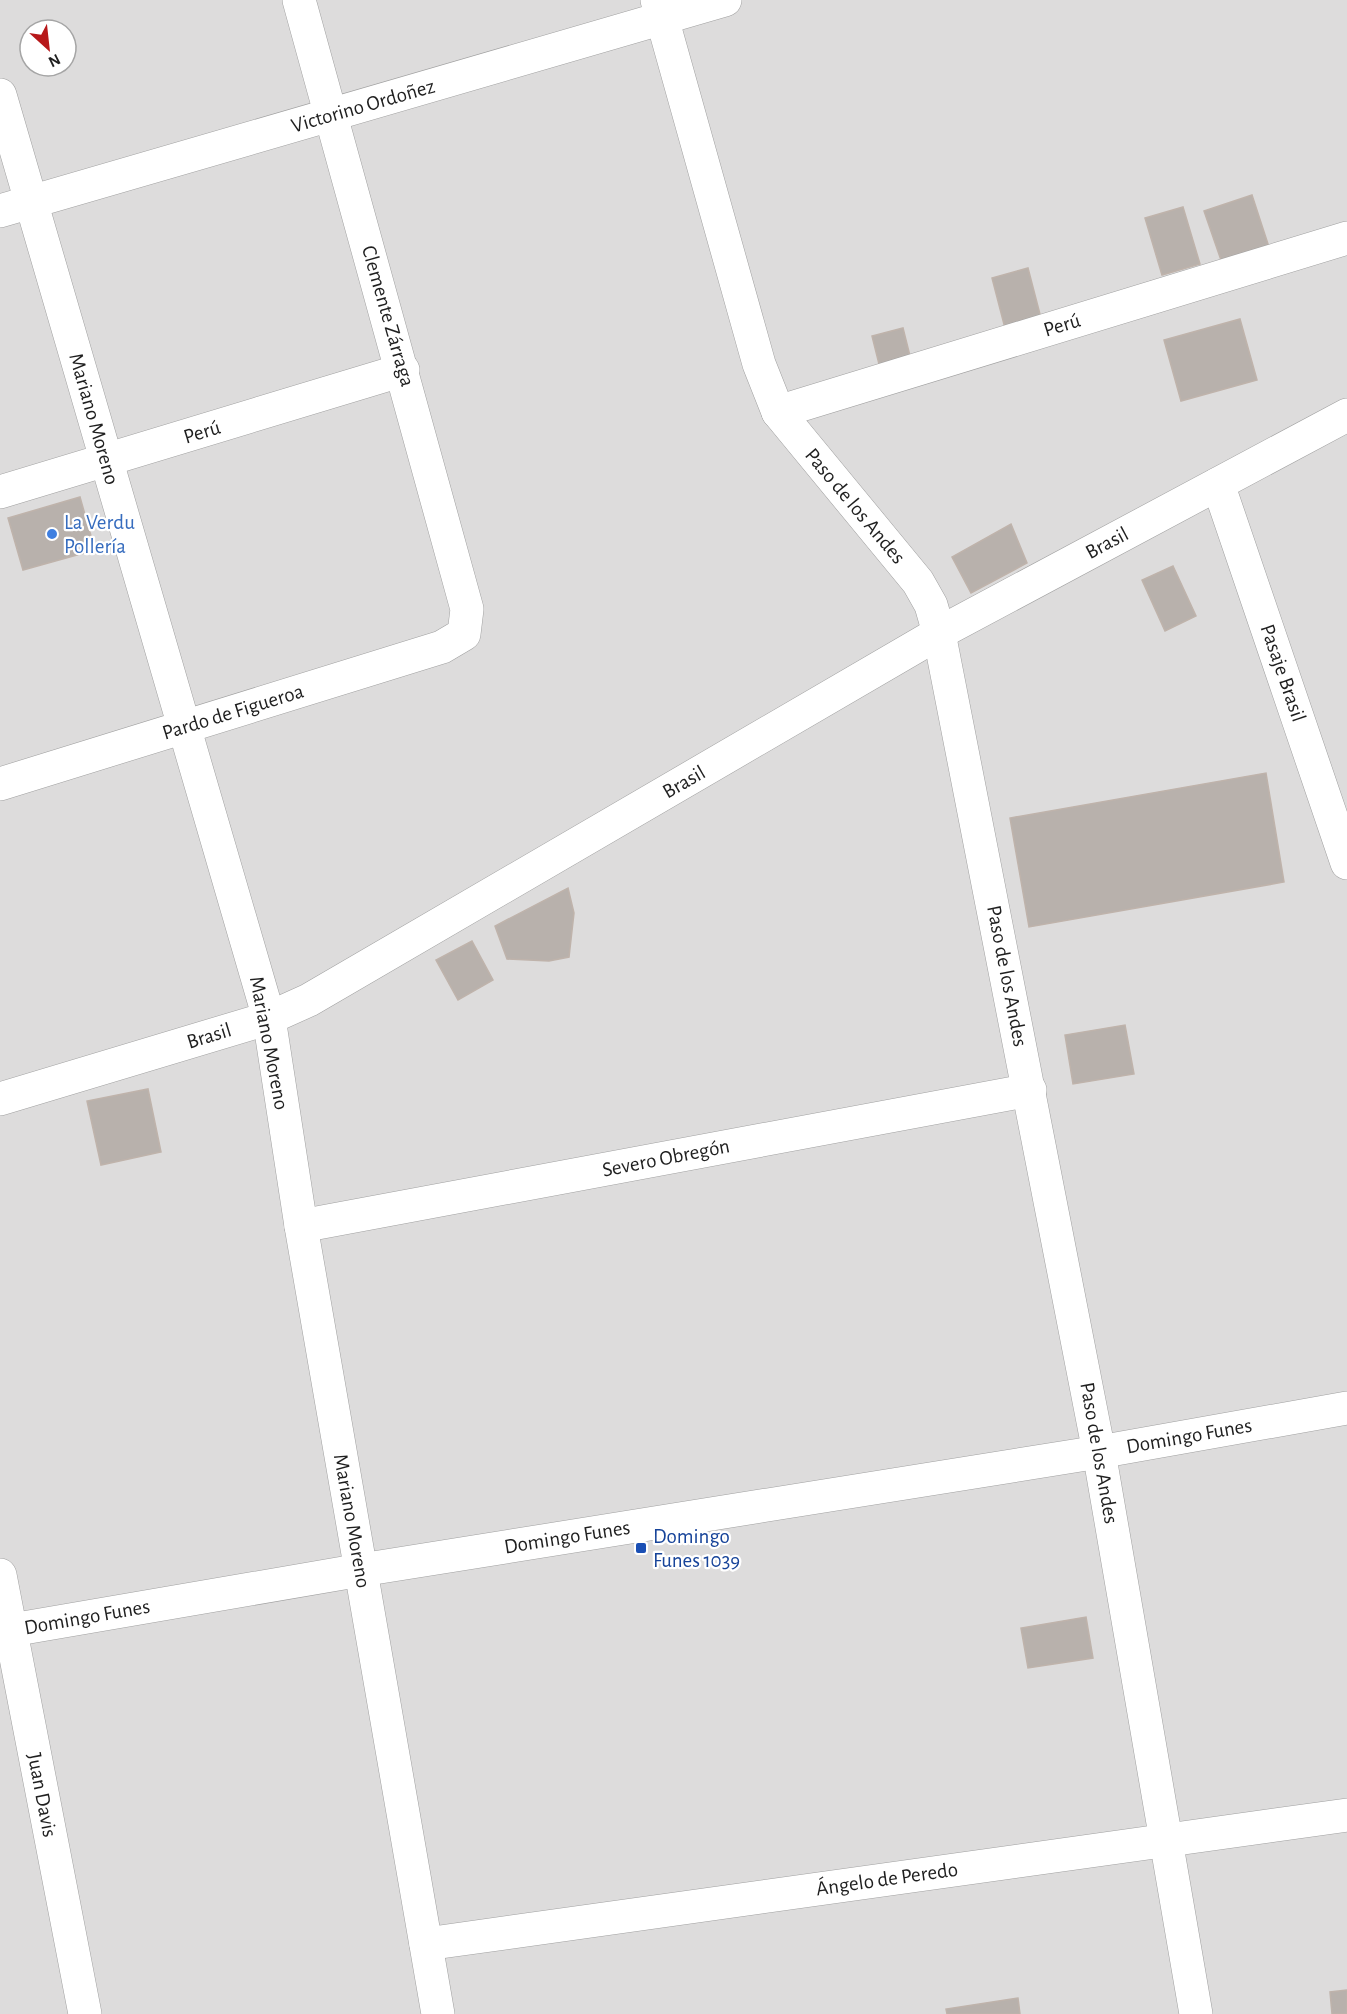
<svg xmlns="http://www.w3.org/2000/svg" width="1347" height="2014" viewBox="0 0 1347 2014" font-family="'Alegreya Sans',sans-serif">
  <style>
    .residential { fill: #dddcdc; fill-rule: evenodd }
    .building { fill: #b8b1ac; stroke: #bfb3ab; stroke-width: 1.5 }
    .lines { fill: none; stroke-linecap: round; stroke-linejoin: round }
    .minor-casing { stroke: #a0a0a0; stroke-width: 34 }
    .minor { stroke: #fff; stroke-width: 33 }
    .shop-dot { fill: #3f7fe0; stroke: #fff; stroke-width: 2 }
    .transit-dot { fill: #1a4fb4; stroke: #fff; stroke-width: 2 }
    .labels { text-anchor: middle; dominant-baseline: central; stroke-width: 4.5; stroke-linejoin: round; paint-order: stroke }
    .street-label { font-size: 21px; fill: #1f1f1f; stroke: #fff }
    .shop-label { font-size: 21px; fill: #366cbe; stroke: #fff; text-anchor: start }
    .transit-label { font-size: 21px; fill: #164399; stroke: #fff; text-anchor: start }
  </style>
  <rect width="100%" height="100%" fill="#efece6"/>
  <!-- residential -->
  <path class="residential" d="M0,0H1347V2014H0ZM30,30H66V66H30Z"/>
  <!-- building -->
  <g class="building">
    <path d="M1252,195L1269,247L1222,263L1204,211Z"/>
    <path d="M1183,207L1200,264L1162,275L1145,218Z"/>
    <path d="M1028,268L1042,322L1006,332L992,278Z"/>
    <path d="M1240,319L1257,380L1181,401L1164,340Z"/>
    <path d="M903,328L912,364L881,372L872,336Z"/>
    <path d="M80,497L95,550L23,570L8,518Z"/>
    <path d="M1011,524L1027,563L971,593L952,557Z"/>
    <path d="M1173,566L1196,616L1165,631L1142,580Z"/>
    <path d="M1266,773L1284,882L1029,927L1010,818Z"/>
    <path d="M568,888L574,913L569,957L549,961L507,959L495,926Z"/>
    <path d="M472,941L493,980L458,1000L436,960Z"/>
    <path d="M1125,1025L1134,1074L1073,1084L1065,1035Z"/>
    <path d="M148,1089L161,1152L101,1165L87,1101Z"/>
    <path d="M1086,1617L1093,1658L1028,1668L1021,1628Z"/>
    <path d="M1347,1990V2014H1332L1330,1992Z"/>
    <path d="M1018,1998L1020,2014H947L946,2009Z"/>
  </g>
  <g class="lines">
    <!-- minor casing -->
    <g class="minor-casing">
      <g id="minor">
        <path d="M657,0L759,364L778,412L918,582L931,605L939,633L1099,1452L1196,2014"/>
        <path d="M0,95L269,1018L301,1226L438,2014"/>
        <path d="M0,211L725,0"/>
        <path d="M778,412L1347,238"/>
        <path d="M1218,484L1347,863"/>
        <path d="M0,492L403,370"/>
        <path d="M0,784L442,647L464,634L467,609L299,0"/>
        <path d="M0,1099L269,1018L309,1000L939,633L1347,415"/>
        <path d="M301,1226L1030,1090"/>
        <path d="M0,1575L85,2014"/>
        <path d="M0,1632L361,1570L1099,1452L1347,1408"/>
        <path d="M426,1944L1347,1815"/>
      </g>
    </g>
    <!-- minor -->
    <use href="#minor" class="minor"/>
  </g>
  <!-- markers -->
  <circle class="shop-dot" cx="52" cy="534" r="6"/>
  <rect class="transit-dot" x="635" y="1542" width="12" height="12" rx="3"/>
  <g class="labels">
    <!-- street labels -->
    <g class="street-label">
      <text transform="translate(363 106) rotate(-16)">Victorino Ordoñez</text>
      <text transform="translate(388 316) rotate(74)">Clemente Zárraga</text>
      <text transform="translate(1062 325) rotate(-17)">Perú</text>
      <text transform="translate(94 419) rotate(74)">Mariano Moreno</text>
      <text transform="translate(202 432) rotate(-17)">Perú</text>
      <text transform="translate(855 506) rotate(50)">Paso de los Andes</text>
      <text transform="translate(1107 543) rotate(-28)">Brasil</text>
      <text transform="translate(1283 673) rotate(71)">Pasaje Brasil</text>
      <text transform="translate(233 712) rotate(-17)">Pardo de Figueroa</text>
      <text transform="translate(684 782) rotate(-30)">Brasil</text>
      <text transform="translate(1007 976) rotate(79)">Paso de los Andes</text>
      <text transform="translate(209 1036) rotate(-17)">Brasil</text>
      <text transform="translate(269 1043) rotate(79)">Mariano Moreno</text>
      <text transform="translate(666 1158) rotate(-11)">Severo Obregón</text>
      <text transform="translate(1189 1436) rotate(-10)">Domingo Funes</text>
      <text transform="translate(1099 1453) rotate(80)">Paso de los Andes</text>
      <text transform="translate(352 1521) rotate(80)">Mariano Moreno</text>
      <text transform="translate(567 1537) rotate(-9)">Domingo Funes</text>
      <text transform="translate(87 1617) rotate(-10)">Domingo Funes</text>
      <text transform="translate(42 1795) rotate(79)">Juan Davis</text>
      <text transform="translate(887 1879) rotate(-8)">Ángelo de Peredo</text>
    </g>
    <!-- shop labels -->
    <g class="shop-label">
      <text x="64" y="522">La Verdu<tspan x="64" dy="24">Pollería</tspan></text>
    </g>
    <!-- transit labels -->
    <g class="transit-label">
      <text x="653" y="1536">Domingo<tspan x="653" dy="24">Funes 1039</tspan></text>
    </g>
  </g>
  <!-- north arrow -->
  <g transform="translate(48 48) rotate(153)"><circle r="28" fill="#ffffff" stroke="#a5a5a5" stroke-width="1.5"/>
  <path d="M0-4.5L10 22L0 15L-10 22Z" fill="#b7181a"/>
  <text y="-9" font-size="16" font-weight="bold" text-anchor="middle" fill="#1f1f1f">N</text>
  </g>
</svg>
